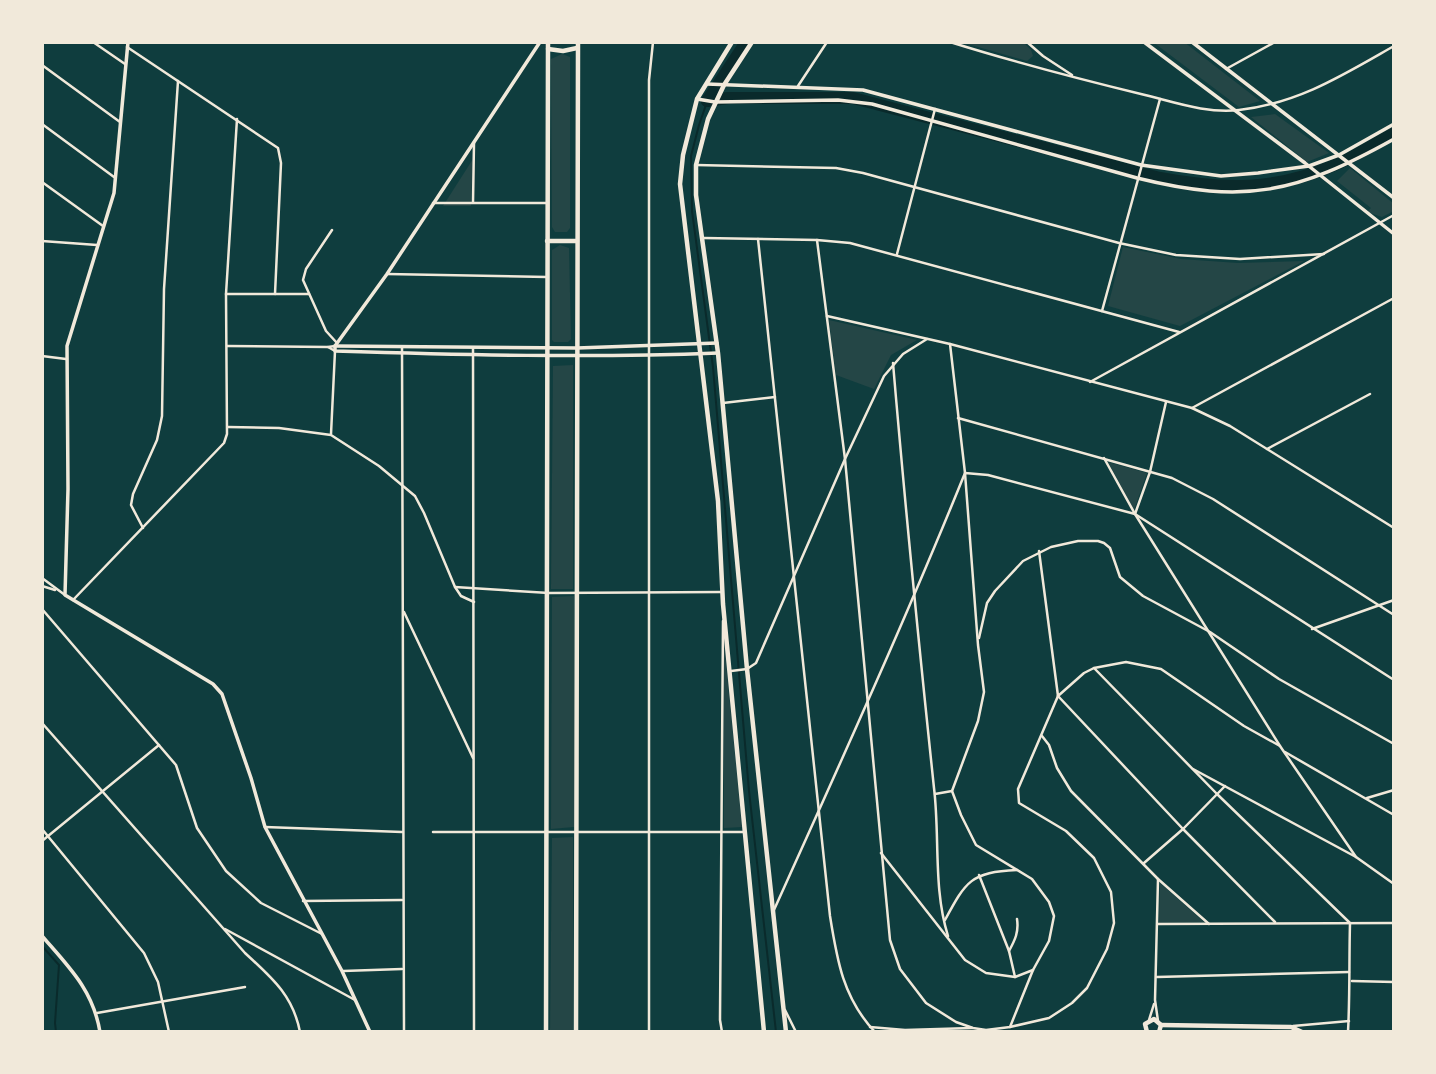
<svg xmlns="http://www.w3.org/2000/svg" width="1436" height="1074" viewBox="0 0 1436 1074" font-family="'Roboto Condensed',sans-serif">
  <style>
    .green { fill: #244646 }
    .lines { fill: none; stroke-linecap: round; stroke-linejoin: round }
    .stream { stroke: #0a2a2b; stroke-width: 2 }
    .river { stroke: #0a2a2b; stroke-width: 12 }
    .minor { stroke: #f1e9da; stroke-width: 2.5 }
    .tertiary { stroke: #f1e9da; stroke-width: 3.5 }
    .secondary { stroke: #f1e9da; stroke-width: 4.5 }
    .primary { stroke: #f1e9da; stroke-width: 4.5 }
  </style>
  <rect width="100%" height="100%" fill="#0f3d3e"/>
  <!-- green -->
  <g class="green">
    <path d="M961,42H1023L1031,50L1033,56L1027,61Z"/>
    <path d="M1153,42H1184L1260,101L1239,107Z"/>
    <path d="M562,54L570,57V228L567,232H555L552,227L551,59Z"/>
    <path d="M1275,114L1329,153L1307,162L1251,117Z"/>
    <path d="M473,159L471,206H443Z"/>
    <path d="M1350,168L1394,204V211L1382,217L1367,212L1371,208L1337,181Z"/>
    <path d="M560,245L569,248L571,339L568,342H554L552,340V250Z"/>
    <path d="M1123,247L1181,259L1238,263L1304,261L1180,326L1108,306Z"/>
    <path d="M829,320L917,340L891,355L874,389L836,375Z"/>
    <path d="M573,365V589H551L553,366Z"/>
    <path d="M1108,462L1147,473L1134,510Z"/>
    <path d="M574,596V827L551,829L552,597Z"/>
    <path d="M724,644L742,827L724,828Z"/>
    <path d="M573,837V1032H550L552,838Z"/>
    <path d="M1160,883L1204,922L1159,923Z"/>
  </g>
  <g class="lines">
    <!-- stream -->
    <g class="stream">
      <path d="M707,102L699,125L691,156L692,211L713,367L749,791L776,1032"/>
      <path d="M42,946L59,965L55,1023L56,1032"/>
    </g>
    <!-- river -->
    <g class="river">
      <path d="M707,101L728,98H853L1160,178C1224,190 1276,191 1337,164C1356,156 1375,143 1394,133"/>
      <path d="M707,101L746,42"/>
    </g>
    <!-- minor -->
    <g class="minor">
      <path d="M93,42L125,64"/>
      <path d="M950,42C1014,62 1079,79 1145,95C1174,102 1208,114 1239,110C1299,103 1343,75 1394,46"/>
      <path d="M1027,42L1043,56L1072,75"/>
      <path d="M127,47L278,148L281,163L275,294"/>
      <path d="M42,65L120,122"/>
      <path d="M1226,69L1275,42"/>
      <path d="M798,86L827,42"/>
      <path d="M42,124L114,177"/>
      <path d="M696,165L836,168L863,173L1119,243L1176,255L1240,259L1324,254"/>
      <path d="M42,182L103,226"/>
      <path d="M473,202L474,143"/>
      <path d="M433,203H546"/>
      <path d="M332,230L306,269L303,280L326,331L337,343"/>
      <path d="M704,238L817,240L850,243L1179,332"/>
      <path d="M758,239L830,916C837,960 843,998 875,1032"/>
      <path d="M817,240L845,459L890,940L900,969L926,1003L956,1022L973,1028L986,1030L1010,1027L1049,1018L1072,1003L1087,988L1107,949L1114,923L1111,892L1094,858L1066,831L1019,803L1018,789L1058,696L1084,673L1094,668L1126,662L1161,669L1244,726L1280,746"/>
      <path d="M42,241L97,245"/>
      <path d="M897,254L935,109"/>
      <path d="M387,274L547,277"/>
      <path d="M226,294H309"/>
      <path d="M1102,311L1160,99"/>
      <path d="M827,316L950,344L1192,408L1230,426L1394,528"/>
      <path d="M950,344L965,473L978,645L984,692L978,721L952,791L961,815L976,845L1032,879L1049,902L1054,916L1049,941L1033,970L1010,1027"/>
      <path d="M227,346L328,347L335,346"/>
      <path d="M328,347L335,351L331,434"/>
      <path d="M402,347L404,1032"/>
      <path d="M473,348L474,1032"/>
      <path d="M42,356L66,359"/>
      <path d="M893,363C905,505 919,646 934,788C940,837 933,888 948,936"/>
      <path d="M1090,382L1394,215"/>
      <path d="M723,403L775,397"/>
      <path d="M1192,408L1394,298"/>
      <path d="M958,418L1172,478L1213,499L1394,615"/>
      <path d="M228,427L279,428L331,435L379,466L415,496L424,513L455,587L461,596L474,602"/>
      <path d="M1267,449L1370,394"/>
      <path d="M1104,458L1135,514L1280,746L1356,857"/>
      <path d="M1135,514L1150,472L1166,402"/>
      <path d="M143,528L131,505L133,494L157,440L162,416L164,289L178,81"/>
      <path d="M1039,551L1058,696"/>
      <path d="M42,578L65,595"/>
      <path d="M42,586L55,590"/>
      <path d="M455,587L549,593L721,592"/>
      <path d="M73,600L224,443L227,434L226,294L237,119"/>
      <path d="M42,609L176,765L197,828L226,871L261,903L322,934"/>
      <path d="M404,612L473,758"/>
      <path d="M1312,629L1394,600"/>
      <path d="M979,638L987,603L995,591L1023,561L1051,547L1078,541H1098L1104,543L1110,548L1120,577L1143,596L1210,632L1279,679L1394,744"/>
      <path d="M1094,668L1218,795L1350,923C1349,960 1350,995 1348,1032"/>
      <path d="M731,671L747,669L756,663L845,459L884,376L903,354L927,339"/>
      <path d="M1058,696L1183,829L1275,922"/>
      <path d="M42,723L245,953C271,977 293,995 300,1032"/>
      <path d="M1042,736L1049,745L1057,768L1071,791L1158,879L1209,924"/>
      <path d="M1285,752L1394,815"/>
      <path d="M1193,769L1356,857L1394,884"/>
      <path d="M935,794L952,791"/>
      <path d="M1367,798L1394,790"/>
      <path d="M265,827L402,832"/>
      <path d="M42,829L144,953L158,982L169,1032"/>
      <path d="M433,832H745"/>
      <path d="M42,841L159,745"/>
      <path d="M881,853L965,960L986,973L1015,977L1033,970"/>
      <path d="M1144,863L1183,829L1225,786"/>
      <path d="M979,875L1009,951L1015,977"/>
      <path d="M1158,879L1155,1000L1158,1021"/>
      <path d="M303,901L402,900"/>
      <path d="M773,912C839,766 905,621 965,473L988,475L1135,514L1394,680"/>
      <path d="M945,920C966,881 971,872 1017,870"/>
      <path d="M1158,924L1394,923"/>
      <path d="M225,929L355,1000"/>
      <path d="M1009,951C1015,940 1019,932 1017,919"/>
      <path d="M343,971L402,969"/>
      <path d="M1157,977L1349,972"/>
      <path d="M1352,981L1394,982"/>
      <path d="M785,1010L796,1032"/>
      <path d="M97,1013L245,987"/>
      <path d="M1149,1020L1154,1004"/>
      <path d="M1293,1026L1349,1021"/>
      <path d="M870,1027L905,1030L972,1028"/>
      <path d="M649,1032V80L653,42"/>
      <path d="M722,1032L720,1020L723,621"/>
    </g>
    <!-- tertiary -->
    <g class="tertiary">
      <path d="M128,42L114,193L67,346L68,489L65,595L213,684L222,694L251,778L265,827L342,971L370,1032"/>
      <path d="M1144,42L1305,163L1394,234"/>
      <path d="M1192,42L1394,198"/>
      <path d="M707,84L863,90L1141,165L1221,176L1258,173L1309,166L1339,155L1394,124"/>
      <path d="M697,99L715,102L838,100L872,104L1137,178C1246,205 1297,193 1394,139"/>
      <path d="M335,346V351C463,355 591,358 718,353"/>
      <path d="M335,346L577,348L717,343"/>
      <path d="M335,346L387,274L540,42"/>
      <path d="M42,936C69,967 93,990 100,1032"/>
    </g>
    <!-- secondary -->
    <g class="secondary">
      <path d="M732,42L697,99L683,155L680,184L718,501L723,604L764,1032"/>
      <path d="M752,42L724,85L708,119L696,165V195L718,353L747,669L786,1032"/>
      <path d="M1161,1025L1291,1027L1302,1032"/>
      <path d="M1147,1032L1145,1024L1154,1019L1161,1025L1159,1032"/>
    </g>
    <!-- primary -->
    <g class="primary">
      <path d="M548,49L563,51L577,48"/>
      <path d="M547,241H577"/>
      <path d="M546,1032L548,42"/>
      <path d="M576,1032L578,42"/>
    </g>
  </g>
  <!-- border -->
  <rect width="1436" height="1074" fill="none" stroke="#f1e9da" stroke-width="88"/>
</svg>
